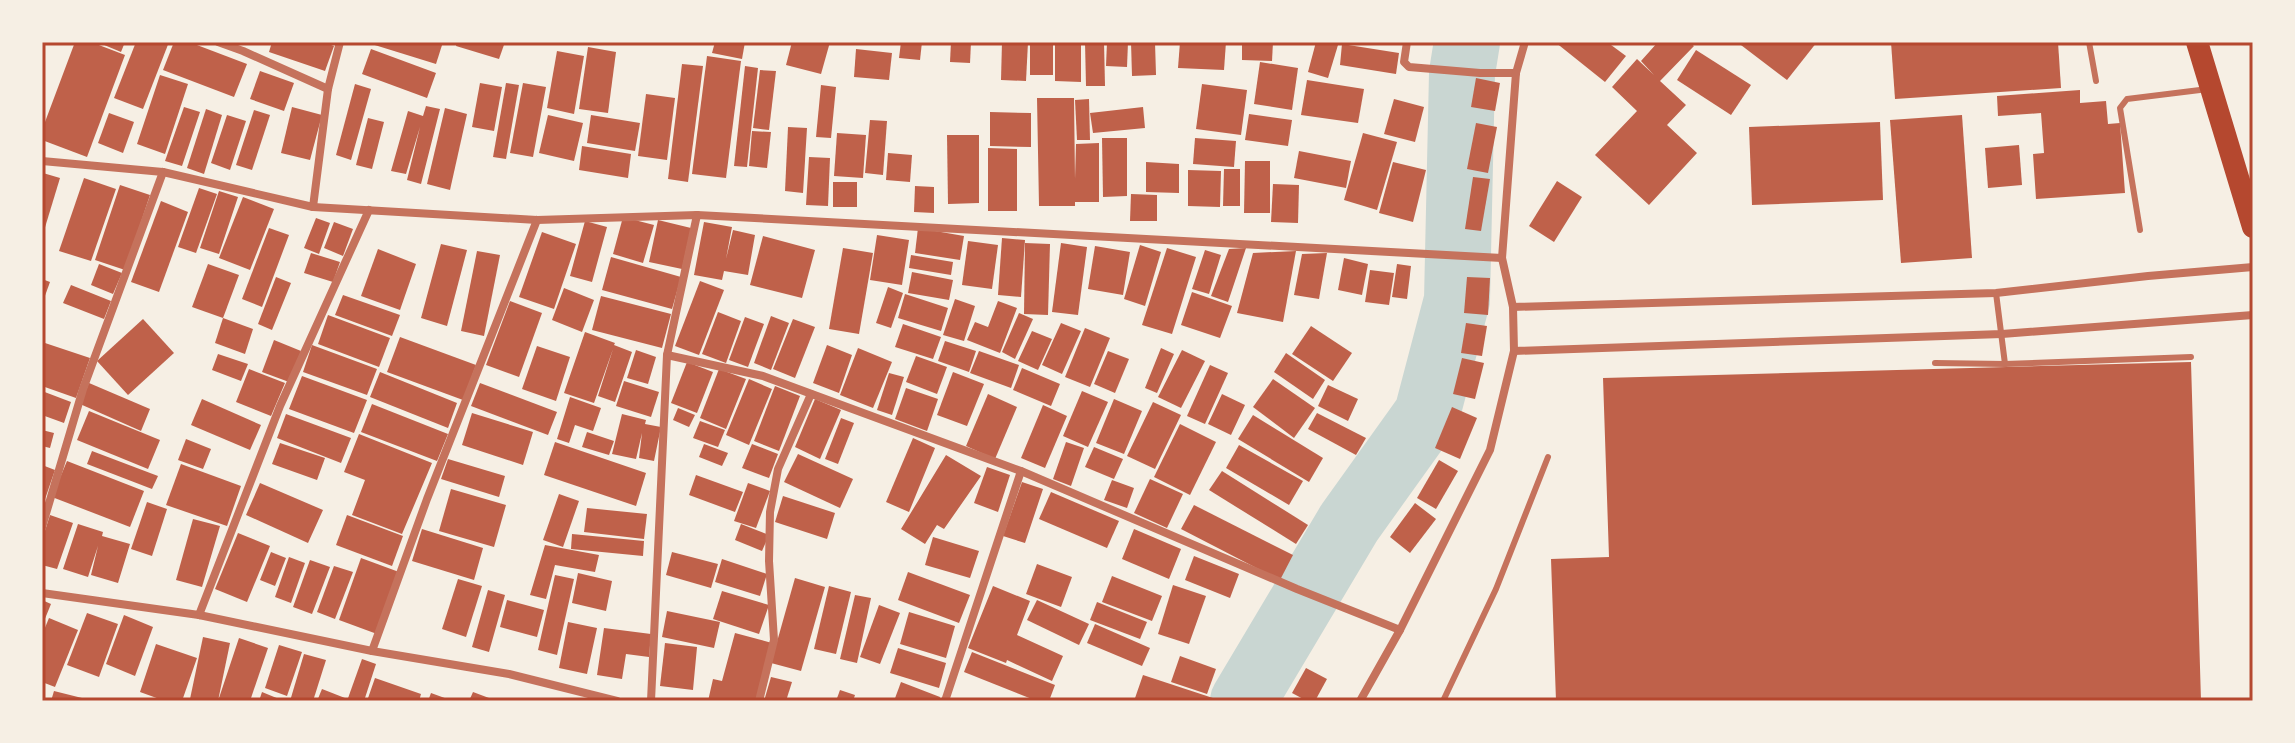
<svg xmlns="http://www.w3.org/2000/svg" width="2295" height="743" viewBox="0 0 2295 743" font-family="'Open Sans',sans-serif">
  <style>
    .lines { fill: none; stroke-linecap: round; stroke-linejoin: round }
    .river { stroke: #c9d6d2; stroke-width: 66 }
    .building { fill: #bf614a }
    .service { stroke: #c5725c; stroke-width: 6 }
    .minor { stroke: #c5725c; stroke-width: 8 }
    .trunk { stroke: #b5482f; stroke-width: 22 }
    .neatline { fill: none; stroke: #b5482f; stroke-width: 3 }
  </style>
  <rect width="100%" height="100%" fill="#f6efe4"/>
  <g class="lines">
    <!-- river -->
    <path class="river" d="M1243,701L1349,523L1427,414L1457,300L1462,73L1467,42"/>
  </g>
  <!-- building -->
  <g class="building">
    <path d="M75,42H91L125,55L87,157L42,140V130Z"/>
    <path d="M97,42H125L121,52Z"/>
    <path d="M136,42H169L143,109L114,98Z"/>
    <path d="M174,42H189L247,64L234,97L163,70Z"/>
    <path d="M272,42H323L334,46L325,71L269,52Z"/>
    <path d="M365,42H443L436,64Z"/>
    <path d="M457,42H505L499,59L456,46Z"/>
    <path d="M715,42H745L742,59L712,53Z"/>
    <path d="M792,42H830L821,74L786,65Z"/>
    <path d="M901,42H922L920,60L899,58Z"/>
    <path d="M951,42H971L970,63L950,62Z"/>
    <path d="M1002,42H1028L1026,81L1001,80Z"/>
    <rect x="1030" y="42" width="23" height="33"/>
    <path d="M1055,42H1081V82L1055,81Z"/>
    <path d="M1085,42H1104L1105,86H1086Z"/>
    <path d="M1107,42H1128L1127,67L1106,66Z"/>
    <path d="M1131,42H1155L1156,75L1132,76Z"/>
    <path d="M1180,42H1226L1224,70L1178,68Z"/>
    <path d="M1242,42H1273L1272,61L1242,60Z"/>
    <path d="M1316,42L1338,45L1328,78L1308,72Z"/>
    <path d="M1555,42H1607L1626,56L1605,82Z"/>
    <path d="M1658,42H1689L1694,46L1660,81L1686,105L1667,125L1697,153L1649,205L1595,155L1637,111L1612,87L1637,59L1654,75L1641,61Z"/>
    <path d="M1737,42H1817L1787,80Z"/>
    <path d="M1891,42H2058L2061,88L1895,99Z"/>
    <path d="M1342,44L1399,53L1396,74L1340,65Z"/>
    <path d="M588,47L616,52L608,113L579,109Z"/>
    <path d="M371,49L436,73L427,98L362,74Z"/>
    <path d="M856,49L892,53L889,80L854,77Z"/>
    <path d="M1696,50L1751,85L1731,115L1677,80Z"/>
    <path d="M557,51L584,56L574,114L547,108Z"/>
    <path d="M707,56L741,61L726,178L692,174Z"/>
    <path d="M1260,62L1298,68L1292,110L1254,104Z"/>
    <path d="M682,64L703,66L688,182L668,179Z"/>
    <path d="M745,66L758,68L747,167L734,166Z"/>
    <path d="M760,70L776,71L769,130L753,128Z"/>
    <path d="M260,71L294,83L284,111L250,99Z"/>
    <path d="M160,75L188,84L165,154L137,144Z"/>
    <path d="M1476,78L1500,83L1495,111L1471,107Z"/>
    <path d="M1307,80L1364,89L1358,123L1301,115Z"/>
    <path d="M480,83L502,87L494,131L472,127Z"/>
    <path d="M506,83L519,85L506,159L493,157Z"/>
    <path d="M523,83L546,87L533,157L510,153Z"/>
    <path d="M355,84L371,89L351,160L336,155Z"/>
    <path d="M1202,84L1247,90L1241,135L1196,129Z"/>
    <path d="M821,85L836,87L831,138L816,137Z"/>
    <path d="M2080,90V103L2106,101L2108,124L2120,123L2125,193L2036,199L2033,154L2044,153L2041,113L1998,116L1997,96Z"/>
    <path d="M646,94L675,98L667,160L638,156Z"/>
    <path d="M1037,98H1074L1075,179L1076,144L1099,143V202H1075V206H1039Z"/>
    <path d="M1089,99L1090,140H1077L1075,100Z"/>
    <path d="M1394,99L1424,107L1415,142L1384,134Z"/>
    <path d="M426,106L440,109L421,184L407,180L420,127L406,174L391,171L408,111L423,116Z"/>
    <path d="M184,107L200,112L182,166L165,161Z"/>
    <path d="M292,107L322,115L310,160L281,153Z"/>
    <path d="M1143,107L1145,128L1093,133L1090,113Z"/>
    <path d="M445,108L467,114L450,190L427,184Z"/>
    <path d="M206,109L222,115L204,174L187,168Z"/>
    <path d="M254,110L270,115L252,170L236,165Z"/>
    <path d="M990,112L1031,113V147L990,146Z"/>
    <path d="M109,113L134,122L123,153L98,143Z"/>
    <path d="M1249,114L1292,120L1288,146L1245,140Z"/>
    <path d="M227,115L246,121L230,170L211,163Z"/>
    <path d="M548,115L583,123L574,161L539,153Z"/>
    <path d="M591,115L640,123L635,151L587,143Z"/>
    <path d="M1962,115L1972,258L1901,263L1890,120Z"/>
    <path d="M368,118L384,122L372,169L356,165Z"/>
    <path d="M870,120L887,121L883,175L865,173Z"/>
    <path d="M1880,122L1883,200L1752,205L1749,127Z"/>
    <path d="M1476,123L1497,127L1488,173L1467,169Z"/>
    <path d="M788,127L807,128L803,193L785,191Z"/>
    <path d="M752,131L771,132L767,168L749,166Z"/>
    <path d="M837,133L866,135L863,178L834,176Z"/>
    <path d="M1363,133L1397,142L1377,210L1344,200Z"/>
    <path d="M947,135H979V203L948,204Z"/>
    <path d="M1102,138H1127V196L1103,197Z"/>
    <path d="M1195,138L1236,141L1234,167L1193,164Z"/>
    <path d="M2019,145L2022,185L1988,188L1985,148Z"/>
    <path d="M582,146L631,154L628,178L579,170Z"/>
    <path d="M988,148L1017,149V211H988Z"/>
    <path d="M1299,151L1351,161L1346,188L1294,178Z"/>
    <path d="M888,153L912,155L910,182L886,180Z"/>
    <path d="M809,157L830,158L828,206L806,205Z"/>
    <path d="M1245,161H1270V213H1244Z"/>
    <path d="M1146,162L1179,164V193L1146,192Z"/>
    <path d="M1393,162L1426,170L1413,222L1379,213Z"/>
    <path d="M1224,169H1240V206H1223Z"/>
    <path d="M1188,170L1221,171L1220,207L1188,206Z"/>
    <path d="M43,173L60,178L43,234L42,177Z"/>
    <path d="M1473,177L1490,179L1481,231L1465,229Z"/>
    <path d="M84,178L116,189L91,261L59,251Z"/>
    <path d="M1557,181L1582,197L1554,242L1529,226Z"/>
    <rect x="833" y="182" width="24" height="25"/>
    <path d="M1273,184L1299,185L1298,223L1271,222Z"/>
    <path d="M120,185L150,195L125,270L95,260Z"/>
    <path d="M915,186L934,187V213L914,212Z"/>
    <path d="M199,188L217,194L196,253L178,247Z"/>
    <path d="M219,191L238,197L219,254L200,248Z"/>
    <path d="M1131,194L1157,195V221H1130Z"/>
    <path d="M243,197L274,209L250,270L219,258Z"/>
    <path d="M161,201L188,212L159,292L131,282Z"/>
    <path d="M623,217L654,225L643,263L613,254Z"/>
    <path d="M316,218L330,223L319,254L304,248Z"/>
    <path d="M658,220L691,228L682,269L649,262Z"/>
    <path d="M585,221L607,227L592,282L570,276Z"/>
    <path d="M334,222L353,229L343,256L324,248Z"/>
    <path d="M704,222L732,227L726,259L733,230L755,235L748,275L724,271L722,280L694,275Z"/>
    <path d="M269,228L289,235L262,307L242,299Z"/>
    <path d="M918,228L964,236L960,260L915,253Z"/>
    <path d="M542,232L576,244L554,309L519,297Z"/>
    <path d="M877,235L909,240L902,285L870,280Z"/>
    <path d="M763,236L815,250L802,298L750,285Z"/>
    <path d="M1002,238L1025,240L1021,297L998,295Z"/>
    <path d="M968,241L998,245L992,289L962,285Z"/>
    <path d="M1025,243L1050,244L1048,315L1024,314Z"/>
    <path d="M1061,243L1087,247L1078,315L1052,312Z"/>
    <path d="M441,244L467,250L447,326L421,318Z"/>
    <path d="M1140,245L1161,252L1145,306L1124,299Z"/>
    <path d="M1095,246L1130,252L1123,295L1088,289Z"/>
    <path d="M843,248L873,253L859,334L829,329Z"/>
    <path d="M1167,248L1196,257L1172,334L1142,325Z"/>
    <path d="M1246,248L1228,302L1211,296L1229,249Z"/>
    <path d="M378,249L416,264L400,310L361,296Z"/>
    <path d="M1205,250L1221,255L1209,294L1192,289Z"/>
    <path d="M477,251L500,255L484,336L461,331Z"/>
    <path d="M1296,251L1283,322L1237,313L1253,253Z"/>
    <path d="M311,253L340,262L333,282L304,273Z"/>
    <path d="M1327,253L1319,299L1294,295L1302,254Z"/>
    <path d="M911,255L953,262L951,275L909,268Z"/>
    <path d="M611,257L681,277L672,309L602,290Z"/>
    <path d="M1344,258L1368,264L1362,295L1338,290Z"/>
    <path d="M99,264L122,273L113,294L91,285Z"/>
    <path d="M208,264L239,275L223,318L192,307Z"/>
    <path d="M1397,264L1411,266L1407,299L1392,297Z"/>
    <path d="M1370,270L1394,273L1389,305L1365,302Z"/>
    <path d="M912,272L953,280L949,300L908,293Z"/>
    <path d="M276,277L291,283L272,330L258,324Z"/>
    <path d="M1467,277L1490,278L1488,315L1464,313Z"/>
    <path d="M42,279L50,282L42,304Z"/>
    <path d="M700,281L724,290L699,355L675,346Z"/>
    <path d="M71,285L111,301L104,319L63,303Z"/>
    <path d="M888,287L903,293L891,328L876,323Z"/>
    <path d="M564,288L594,300L582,332L552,320Z"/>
    <path d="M1192,292L1232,306L1220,338L1181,325Z"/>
    <path d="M905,294L948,308L941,331L898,318Z"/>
    <path d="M343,295L400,315L392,336L335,315Z"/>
    <path d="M601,296L671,314L662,348L592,330Z"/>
    <path d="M955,299L975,306L964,341L943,335Z"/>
    <path d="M510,301L542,313L519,377L486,365Z"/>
    <path d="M998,301L1017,308L1000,353L967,340L975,322L988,327Z"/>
    <path d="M718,312L741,321L726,363L702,354Z"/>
    <path d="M1019,313L1033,319L1015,359L1002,352Z"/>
    <path d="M328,315L390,338L379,367L318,344Z"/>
    <path d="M771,316L789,323L771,370L754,363Z"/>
    <path d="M745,317L764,324L748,367L729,360Z"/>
    <path d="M223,318L253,329L245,354L215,343Z"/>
    <path d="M143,319L174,353L128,395L97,361Z"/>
    <path d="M793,319L815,327L795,378L773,369Z"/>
    <path d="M1061,323L1081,331L1062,374L1042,365Z"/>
    <path d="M1466,323L1487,326L1482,356L1461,353Z"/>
    <path d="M903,324L941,337L933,359L895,347Z"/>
    <path d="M1311,326L1352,353L1333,381L1292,354Z"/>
    <path d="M1085,328L1110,338L1090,387L1065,377Z"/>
    <path d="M1032,331L1052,339L1038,370L1018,361Z"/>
    <path d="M585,332L615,343L614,345L632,352L615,402L598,396L613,349L594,403L564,393Z"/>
    <path d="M400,337L476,365L463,400L387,372Z"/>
    <path d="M274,340L301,351L289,382L262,372Z"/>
    <path d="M945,341L976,351L969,372L938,361Z"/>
    <path d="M42,342L90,358L76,398L42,386Z"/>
    <path d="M312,345L377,369L367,395L303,372Z"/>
    <path d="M827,345L852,355L839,393L813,383Z"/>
    <path d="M537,346L570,357L556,401L522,389Z"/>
    <path d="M858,348L892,362L873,408L840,395Z"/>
    <path d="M1161,348L1174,354L1157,393L1145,388Z"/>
    <path d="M636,350L656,357L648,384L627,378Z"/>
    <path d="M1182,350L1205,361L1181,408L1158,397Z"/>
    <path d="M979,351L1019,365L1011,388L970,373Z"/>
    <path d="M1108,351L1129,359L1115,393L1094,384Z"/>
    <path d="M1286,353L1325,380L1313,399L1274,372Z"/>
    <path d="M218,354L248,364L241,381L212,370Z"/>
    <path d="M916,356L947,367L937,394L906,382Z"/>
    <path d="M1462,358L1484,363L1475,399L1453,394Z"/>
    <path d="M687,362L713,372L697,413L671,403Z"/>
    <path d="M2191,362L2201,701H1556L1551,559L1609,557L1603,378Z"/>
    <path d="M1210,365L1228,373L1205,424L1187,416Z"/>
    <path d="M1022,368L1060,384L1051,406L1013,390Z"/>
    <path d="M249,369L285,383L271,416L236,402Z"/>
    <path d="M719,369L746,379L726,429L700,418Z"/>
    <path d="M380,372L457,403L448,428L370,397Z"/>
    <path d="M953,372L984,384L967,426L937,415Z"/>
    <path d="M889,373L904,377L892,415L877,410Z"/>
    <path d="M302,376L367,400L354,433L289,409Z"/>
    <path d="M749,379L772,389L749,445L726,435Z"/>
    <path d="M1273,379L1315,408L1294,438L1253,407Z"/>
    <path d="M624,381L659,392L651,417L616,406Z"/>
    <path d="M89,383L150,409L141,431L80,404Z"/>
    <path d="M480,383L557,412L548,435L471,406Z"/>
    <path d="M1328,385L1358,399L1348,421L1318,406Z"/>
    <path d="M775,386L800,396L779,451L754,441Z"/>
    <path d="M906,388L938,399L927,431L895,419Z"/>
    <path d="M42,391L71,402L64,423L42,415Z"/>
    <path d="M1082,391L1108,402L1088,447L1063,436Z"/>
    <path d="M988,394L1017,407L995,459L966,446Z"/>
    <path d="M1222,394L1245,405L1231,435L1208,424Z"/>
    <path d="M570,397L601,408L593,431L575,425L569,443L557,439Z"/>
    <path d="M202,399L261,425L250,450L191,425Z"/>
    <path d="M815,399L841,410L820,459L795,447Z"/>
    <path d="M1114,399L1142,411L1124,454L1096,443Z"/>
    <path d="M1153,402L1181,415L1155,469L1127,456Z"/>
    <path d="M372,404L448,434L437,461L361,432Z"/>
    <path d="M1043,405L1067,416L1045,468L1021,458Z"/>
    <path d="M1452,407L1477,418L1460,459L1435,448Z"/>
    <path d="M678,408L695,415L689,427L673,420Z"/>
    <path d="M89,411L160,440L148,469L77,440Z"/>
    <path d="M472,413L533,432L523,465L462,445Z"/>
    <path d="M1317,413L1366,438L1356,455L1308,429Z"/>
    <path d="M286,414L351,438L341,463L277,438Z"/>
    <path d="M622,414L646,420L645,424L661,427L654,461L639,458L642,433L636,459L612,454Z"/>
    <path d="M1253,415L1323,458L1309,482L1238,439Z"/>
    <path d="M841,418L854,423L838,464L825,459Z"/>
    <path d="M700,421L725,430L718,447L693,438Z"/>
    <path d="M1180,424L1216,442L1190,495L1154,477Z"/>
    <path d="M42,430L54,433L50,448L42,446Z"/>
    <path d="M587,432L614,441L609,455L582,447Z"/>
    <path d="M359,434L432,463L402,534L352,515L365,480L344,472Z"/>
    <path d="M913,438L935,448L909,512L886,502Z"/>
    <path d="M186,439L211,449L203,469L178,460Z"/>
    <path d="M555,442L646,473L636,506L544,475Z"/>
    <path d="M1066,442L1084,448L1071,486L1053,479Z"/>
    <path d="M280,443L325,458L317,480L272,464Z"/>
    <path d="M704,444L728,453L722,466L699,457Z"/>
    <path d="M752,444L778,454L769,478L742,468Z"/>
    <path d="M1239,445L1303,481L1289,505L1226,468Z"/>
    <path d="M1094,447L1123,459L1114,479L1085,467Z"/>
    <path d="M92,451L158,476L152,489L87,464Z"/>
    <path d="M798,454L853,479L840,508L784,482Z"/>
    <path d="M946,455L981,476L944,529L937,525L925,544L901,529Z"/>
    <path d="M448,459L505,476L499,497L441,479Z"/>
    <path d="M1439,460L1458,471L1436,509L1417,498Z"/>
    <path d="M67,461L144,491L130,527L52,497Z"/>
    <path d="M181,464L241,486L227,526L166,505Z"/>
    <path d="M42,465L55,470L42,508Z"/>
    <path d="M987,467L1010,475L998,512L974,503Z"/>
    <path d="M1222,471L1308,525L1296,544L1209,490Z"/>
    <path d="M696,475L743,492L735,512L689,495Z"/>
    <path d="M1150,479L1183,494L1167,528L1134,513Z"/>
    <path d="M1112,480L1134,488L1127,508L1104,500Z"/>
    <path d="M1022,482L1043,489L1025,543L1003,536Z"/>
    <path d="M260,483L323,510L308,543L246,515Z"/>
    <path d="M748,483L770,491L756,528L734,521Z"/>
    <path d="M451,489L506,505L494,547L439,531Z"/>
    <path d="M1051,492L1119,521L1107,548L1039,519Z"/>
    <path d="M559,494L579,501L563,547L543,540Z"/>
    <path d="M783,496L835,513L827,539L775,522Z"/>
    <path d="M147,502L167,509L152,556L131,549Z"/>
    <path d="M1415,503L1436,519L1410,553L1390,537Z"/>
    <path d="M1194,505L1293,555L1280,580L1181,529Z"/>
    <path d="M587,508L647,514L644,539L584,532Z"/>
    <path d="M50,515L73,523L57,569L42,565V540Z"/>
    <path d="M347,515L403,536L392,566L336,545Z"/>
    <path d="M193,519L220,526L202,587L176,580Z"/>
    <path d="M78,524L103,532L102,536L130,544L118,583L91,575L98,546L88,577L63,569Z"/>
    <path d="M741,524L769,535L762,551L735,540Z"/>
    <path d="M422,529L483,548L474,580L412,561Z"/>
    <path d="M1134,529L1181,549L1169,579L1122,559Z"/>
    <path d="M238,533L270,546L247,602L215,589Z"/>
    <path d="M572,534L644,541L643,556L571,549Z"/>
    <path d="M933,537L979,551L970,578L925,565Z"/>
    <path d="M545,545L599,555L595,572L555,565L546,599L530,595Z"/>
    <path d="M271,552L286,558L275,586L260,580Z"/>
    <path d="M672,552L718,564L711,588L666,575Z"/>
    <path d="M1194,556L1239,574L1230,598L1185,580Z"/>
    <path d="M289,557L305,563L291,603L275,597Z"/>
    <path d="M361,558L399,572L377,634L339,620Z"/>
    <path d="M722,559L767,574L760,596L715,582Z"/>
    <path d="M310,560L330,567L312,614L293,607Z"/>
    <path d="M1037,564L1072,577L1061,607L1026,594Z"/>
    <path d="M334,566L353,572L335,619L317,612Z"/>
    <path d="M908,572L970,595L959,623L898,600Z"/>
    <path d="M578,573L612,581L606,611L572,603Z"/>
    <path d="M555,575L574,579L557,655L538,650Z"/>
    <path d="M1112,576L1162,596L1152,621L1102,602Z"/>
    <path d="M795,578L825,587L801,671L771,663Z"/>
    <path d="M458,579L482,586L466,637L442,629Z"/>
    <path d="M1173,585L1206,596L1189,644L1158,634Z"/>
    <path d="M829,586L851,592L836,654L814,649Z"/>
    <path d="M993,586L1030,601L1017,635L1063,656L1052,681L1007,660L1006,663L968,648Z"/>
    <path d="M488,590L505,595L489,652L472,647Z"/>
    <path d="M722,591L769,605L759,634L713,619Z"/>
    <path d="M855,595L871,598L857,663L840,659Z"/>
    <path d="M42,600L51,604L42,626Z"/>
    <path d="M507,600L544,610L537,637L500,627Z"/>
    <path d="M1037,600L1089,624L1079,645L1027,620Z"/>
    <path d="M1097,602L1147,622L1140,639L1090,620Z"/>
    <path d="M879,605L900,613L880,664L860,657Z"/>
    <path d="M667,611L720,622L714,648L662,637Z"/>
    <path d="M909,612L955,626L946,658L900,644Z"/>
    <path d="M87,613L118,624L99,677L67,665Z"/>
    <path d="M124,615L153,627L135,676L106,664Z"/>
    <path d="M49,618L78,630L55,687L42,682V635Z"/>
    <path d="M568,622L597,628L587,674L559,668Z"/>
    <path d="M1095,624L1150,648L1142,666L1087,643Z"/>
    <path d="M604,628L651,634L649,657L626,654L622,679L597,675Z"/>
    <path d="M735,633L772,643L756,701H708L713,679L722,681Z"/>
    <path d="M203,637L230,643L218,701L190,699Z"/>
    <path d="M239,638L268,648L250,701H218Z"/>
    <path d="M665,643L697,647L693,690L660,686Z"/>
    <path d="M156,644L197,658L182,701H165L140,692Z"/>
    <path d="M279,645L302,652L287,696L265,688Z"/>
    <path d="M898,648L946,663L939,688L890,673Z"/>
    <path d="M972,652L1055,685L1049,701H1037L964,672Z"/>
    <path d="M304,654L326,660L313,701H290Z"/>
    <path d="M1180,656L1216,669L1207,694L1171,682Z"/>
    <path d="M362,659L376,664L364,701H347Z"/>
    <path d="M1306,668L1327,679L1315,701H1307L1292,693Z"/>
    <path d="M1143,675L1219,700V701H1134Z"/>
    <path d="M771,677L792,682L786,701H764Z"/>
    <path d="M375,678L421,694L419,701H367Z"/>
    <path d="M901,682L940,697L939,701H894Z"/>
    <path d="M322,689L345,698L344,701H317Z"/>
    <path d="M840,690L855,695L853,701H836Z"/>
    <path d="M54,691L82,698L81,701H51Z"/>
    <path d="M262,692L284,701H259Z"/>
    <path d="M473,692L497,701H469Z"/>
    <path d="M431,693L453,701H428Z"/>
  </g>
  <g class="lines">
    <!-- service -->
    <g class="service">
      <path d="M2089,42L2096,81"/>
      <path d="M2140,230L2120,108L2127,99L2208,89"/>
      <path d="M1996,293L2005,364"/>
      <path d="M1935,363L2005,364L2191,357"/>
      <path d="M1443,701L1496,589L1548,457"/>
    </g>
    <!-- minor -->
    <g class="minor">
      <path d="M218,42L243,51L328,89"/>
      <path d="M1407,42L1404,62L1409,67L1480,73H1516"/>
      <path d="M42,161L163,172L313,207L537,220L697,215L1502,258"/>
      <path d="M313,207L328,89L340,42"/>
      <path d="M1513,307L1996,293L2148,276L2253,267"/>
      <path d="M1514,351L2002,334L2253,315"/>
      <path d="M667,355L763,376L1021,471L1297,589L1400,630"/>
      <path d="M42,527L83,389L163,172"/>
      <path d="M42,593L199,615L372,651L509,674L617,701"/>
      <path d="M199,615L280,406L369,210"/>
      <path d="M372,651L427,499L537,220"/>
      <path d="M651,701L667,355L697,215"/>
      <path d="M759,701L774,640L769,561L770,512L778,469L811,394"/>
      <path d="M945,701L1021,471"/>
      <path d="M1360,701L1400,630L1490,450L1514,351L1513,307L1502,258L1516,73L1525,42"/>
    </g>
    <!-- trunk -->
    <path class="trunk" d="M2197,42L2253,227"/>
  </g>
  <!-- border -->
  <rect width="2295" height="743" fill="none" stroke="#f6efe4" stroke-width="88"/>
  <rect x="44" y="44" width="2207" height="655" class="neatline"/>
</svg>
